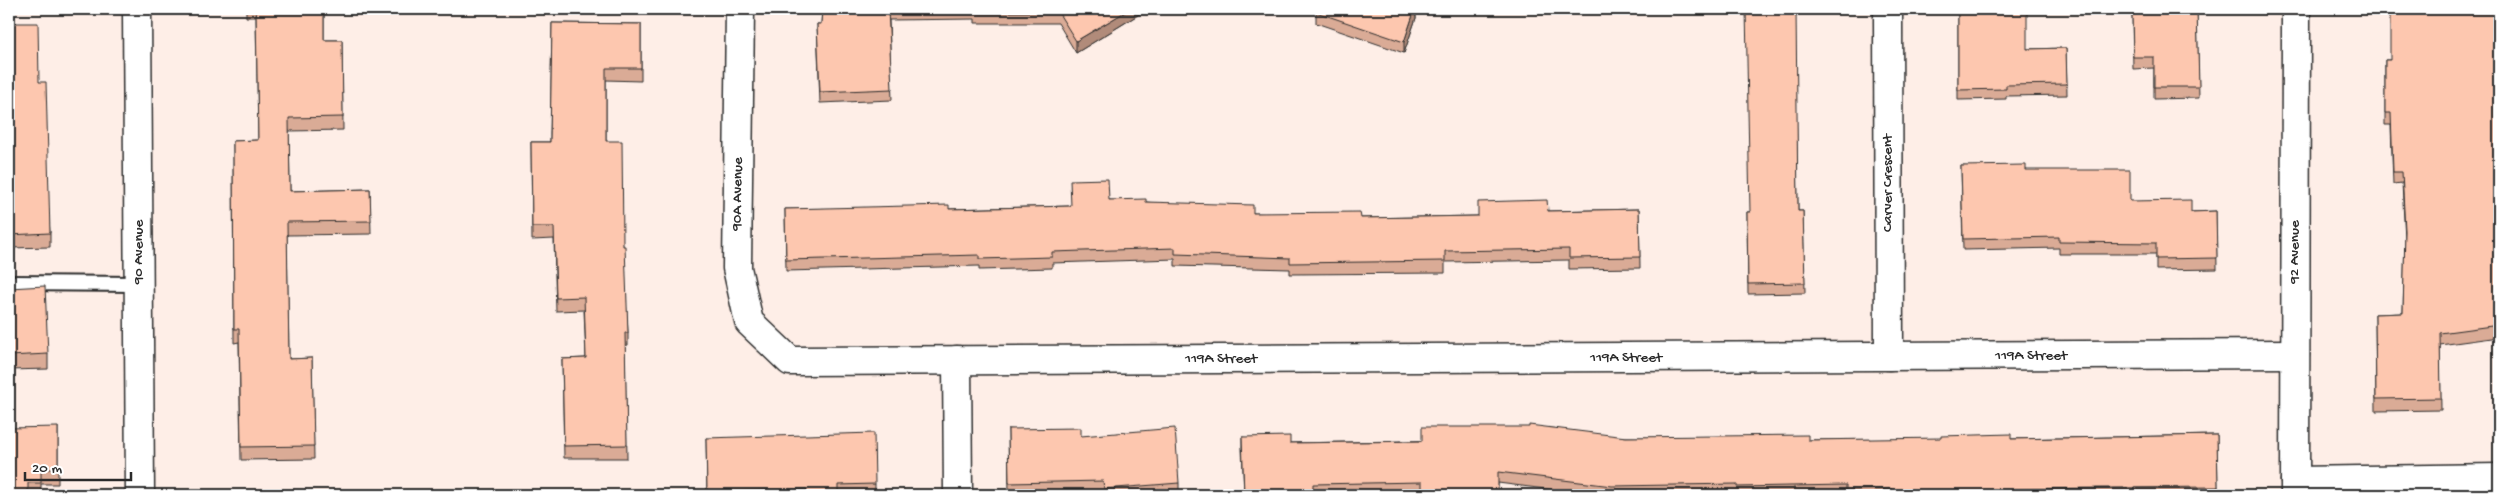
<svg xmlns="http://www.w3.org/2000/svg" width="2508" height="504" viewBox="0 0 2508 504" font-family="'Gochi Hand',sans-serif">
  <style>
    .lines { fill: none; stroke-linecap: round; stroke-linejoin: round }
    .service-casing { stroke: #2b2b2b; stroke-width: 18 }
    .minor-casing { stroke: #2b2b2b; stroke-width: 31 }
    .tertiary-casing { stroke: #2b2b2b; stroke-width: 31 }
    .service { stroke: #fff; stroke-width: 14 }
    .minor { stroke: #fff; stroke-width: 28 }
    .tertiary { stroke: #fff; stroke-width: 28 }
    .wall { fill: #daab96; stroke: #2b2b2b }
    .shaded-wall { fill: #b18b7a; stroke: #2b2b2b }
    .building { fill: #fdc7af; stroke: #2b2b2b }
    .labels { text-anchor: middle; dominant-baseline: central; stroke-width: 4; stroke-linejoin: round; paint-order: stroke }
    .street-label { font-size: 15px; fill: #2b2b2b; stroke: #fff }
  </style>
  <rect width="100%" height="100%" fill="#feeee7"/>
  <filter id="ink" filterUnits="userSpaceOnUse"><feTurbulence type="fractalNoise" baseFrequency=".02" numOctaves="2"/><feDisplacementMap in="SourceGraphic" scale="10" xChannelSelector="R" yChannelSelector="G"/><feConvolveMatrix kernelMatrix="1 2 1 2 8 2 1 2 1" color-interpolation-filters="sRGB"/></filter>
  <g filter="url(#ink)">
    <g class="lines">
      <!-- service casing -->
      <g class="service-casing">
        <path id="service" d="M9,283L139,284"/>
      </g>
      <!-- minor casing -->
      <g class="minor-casing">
        <g id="minor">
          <path d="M740,9L737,268L749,322L790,361L2295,354"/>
          <path d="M1888,9L1889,356"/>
          <path d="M957,360L958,495"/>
          <path d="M2295,481L2499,478"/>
        </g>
      </g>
      <!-- tertiary casing -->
      <g class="tertiary-casing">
        <g id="tertiary">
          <path d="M137,9L140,495"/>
          <path d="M2295,495L2296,9"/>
        </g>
      </g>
      <!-- service -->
      <use href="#service" class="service"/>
      <!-- minor -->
      <use href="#minor" class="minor"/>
      <!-- tertiary -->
      <use href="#tertiary" class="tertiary"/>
    </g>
    <!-- wall -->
    <g class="wall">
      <path d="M246,9H324V40H342L343,130L289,131L290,191L370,189L371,234L287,235L289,359L312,358L314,459L241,460L239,342L234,343L233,141L258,140L256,17H246Z"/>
      <path d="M822,9H1141V13L1076,53L1058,23H975V19L889,20L892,100L820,103L817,24H821Z"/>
      <path d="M1416,9V18L1404,53L1316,23V12Z"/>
      <path d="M1958,9L2027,49L2066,48L2067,95L2006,96V99L1958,100Z"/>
      <path d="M2197,9L2199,98L2154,99V68L2133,69L2132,13Z"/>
      <path d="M9,23L39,82L50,233V247L9,248Z"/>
      <path d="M552,23L641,24V81L606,80V141L623,246L628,333V345L625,346L627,458H564L562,359L586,358L584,310L556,311L554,239L532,240L531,142H550Z"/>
      <path d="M2496,24H2499V390L2498,337L2440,345L2441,410L2376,411L2375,314L2403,313L2405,239L2402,183L2393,184L2391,125H2385V60H2390Z"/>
      <path d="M1796,87L1798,211H1803L1805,293L1748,294L1747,212H1750Z"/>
      <path d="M1961,166L2026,170L2130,201L2191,212L2216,211L2217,269L2156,270V254H2059V248L1963,250Z"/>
      <path d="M1109,200L1146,202L1253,213L1361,218L1478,216L1548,211L1639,209L1640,268L1569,269V260L1445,262V273L1290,274V269L1175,266V259L1052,263V268L979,270V266L786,271L785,209H949L1071,206Z"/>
      <path d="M9,288L48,354V369L9,370Z"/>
      <path d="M58,427V484H41V495H9Z"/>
      <path d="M1008,429L1081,436L1179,483V495H1104L1103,492L1009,494Z"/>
      <path d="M2217,435L2218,495H1593L1498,483V495H1422V494L1322,495H1244L1242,448V437L1290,443L1626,437L1808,440L2011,439Z"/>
      <path d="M706,438L875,484V495H707Z"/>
    </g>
    <!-- shaded-wall -->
    <g class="shaded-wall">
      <path d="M1130,9H1141V13L1076,53V41Z"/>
      <path d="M1415,9L1416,18L1404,53V42Z"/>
    </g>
    <!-- building -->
    <g class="building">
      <path d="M256,9H324V40H342L343,117L289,118L290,191L370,189L371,221L287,222L289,359L312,358L314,446L241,447L239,329H234L233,141L258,140Z"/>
      <path d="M822,9H899H888L892,89L820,92L817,24H821Z"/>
      <path d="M975,9H1130L1076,41L1058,12H975Z"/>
      <path d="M1317,9H1415L1404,42L1316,12Z"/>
      <path d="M1746,9H1796L1798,211H1803L1805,283L1748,284L1747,212H1750Z"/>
      <path d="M1958,9H2027V49L2066,48L2067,84L2006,85V89L1958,90Z"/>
      <path d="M2137,9H2197L2199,87H2154V57H2133L2132,13H2137Z"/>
      <path d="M2390,9H2496V24H2499V325L2440,333L2441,398L2376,399L2375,314L2403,313L2405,231L2402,172H2393L2391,113H2385V60H2390Z"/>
      <path d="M9,23H38L39,82H46L50,233L9,235Z"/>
      <path d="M552,23L641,24V68H606V141H622L623,246H625L628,333H625L627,445L564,446L562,359L586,358L584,297L556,298L554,227H532L531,142H550Z"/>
      <path d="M2026,165V170H2130V201L2191,200V212L2216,211L2217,258L2156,259V243L2059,242V237L1963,239L1961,166Z"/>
      <path d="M1108,179L1109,200L1146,199V202L1253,205V213L1360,212L1361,218L1478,216V202L1547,200L1548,211L1639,209L1640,257L1569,258V249L1445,251V261L1290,263V258L1175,254V248L1052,252V257L979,259V255L786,260L785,209L949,205V209L1071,206L1070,180Z"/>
      <path d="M45,286L48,354L9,356V288Z"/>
      <path d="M2498,328H2499V376Z"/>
      <path d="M1529,425L1626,437L1808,435V440L1941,438V436L2011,434V439L2217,435L2218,487L2013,489V495H1893V489L1846,490V485L1737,487V484L1612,486L1498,472V495L1422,494V482L1313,484V495H1244L1242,437L1290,436V443L1422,441V427H1529Z"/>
      <path d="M58,427V469H41V483H28V495H9V428Z"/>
      <path d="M1081,428V436L1175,428L1179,483L1104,489L1103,481L1009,483L1008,429Z"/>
      <path d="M874,433L875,484L838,485V495H807V489L707,491L706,438Z"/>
    </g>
  </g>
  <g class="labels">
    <!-- street labels -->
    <g class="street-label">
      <text transform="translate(1888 183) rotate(-90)">Carver Crescent</text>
      <text transform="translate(738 194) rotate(-89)">90A Avenue</text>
      <text transform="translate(139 252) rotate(-90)">90 Avenue</text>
      <text transform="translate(2295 252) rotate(-90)">92 Avenue</text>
      <text x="2031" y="356">119A Street</text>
      <text x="1626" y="358">119A Street</text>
      <text x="1221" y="359">119A Street</text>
    </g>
  </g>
  <!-- margin -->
  <rect width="2508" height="504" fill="none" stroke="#fff" stroke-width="30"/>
  <rect x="15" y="15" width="2478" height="474" fill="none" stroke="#2b2b2b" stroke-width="2" filter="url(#ink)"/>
  <!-- scale -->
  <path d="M25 472v8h106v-8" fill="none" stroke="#2b2b2b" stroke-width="2.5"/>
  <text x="32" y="472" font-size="15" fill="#2b2b2b" stroke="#ffffff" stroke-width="4" paint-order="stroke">20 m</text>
</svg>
